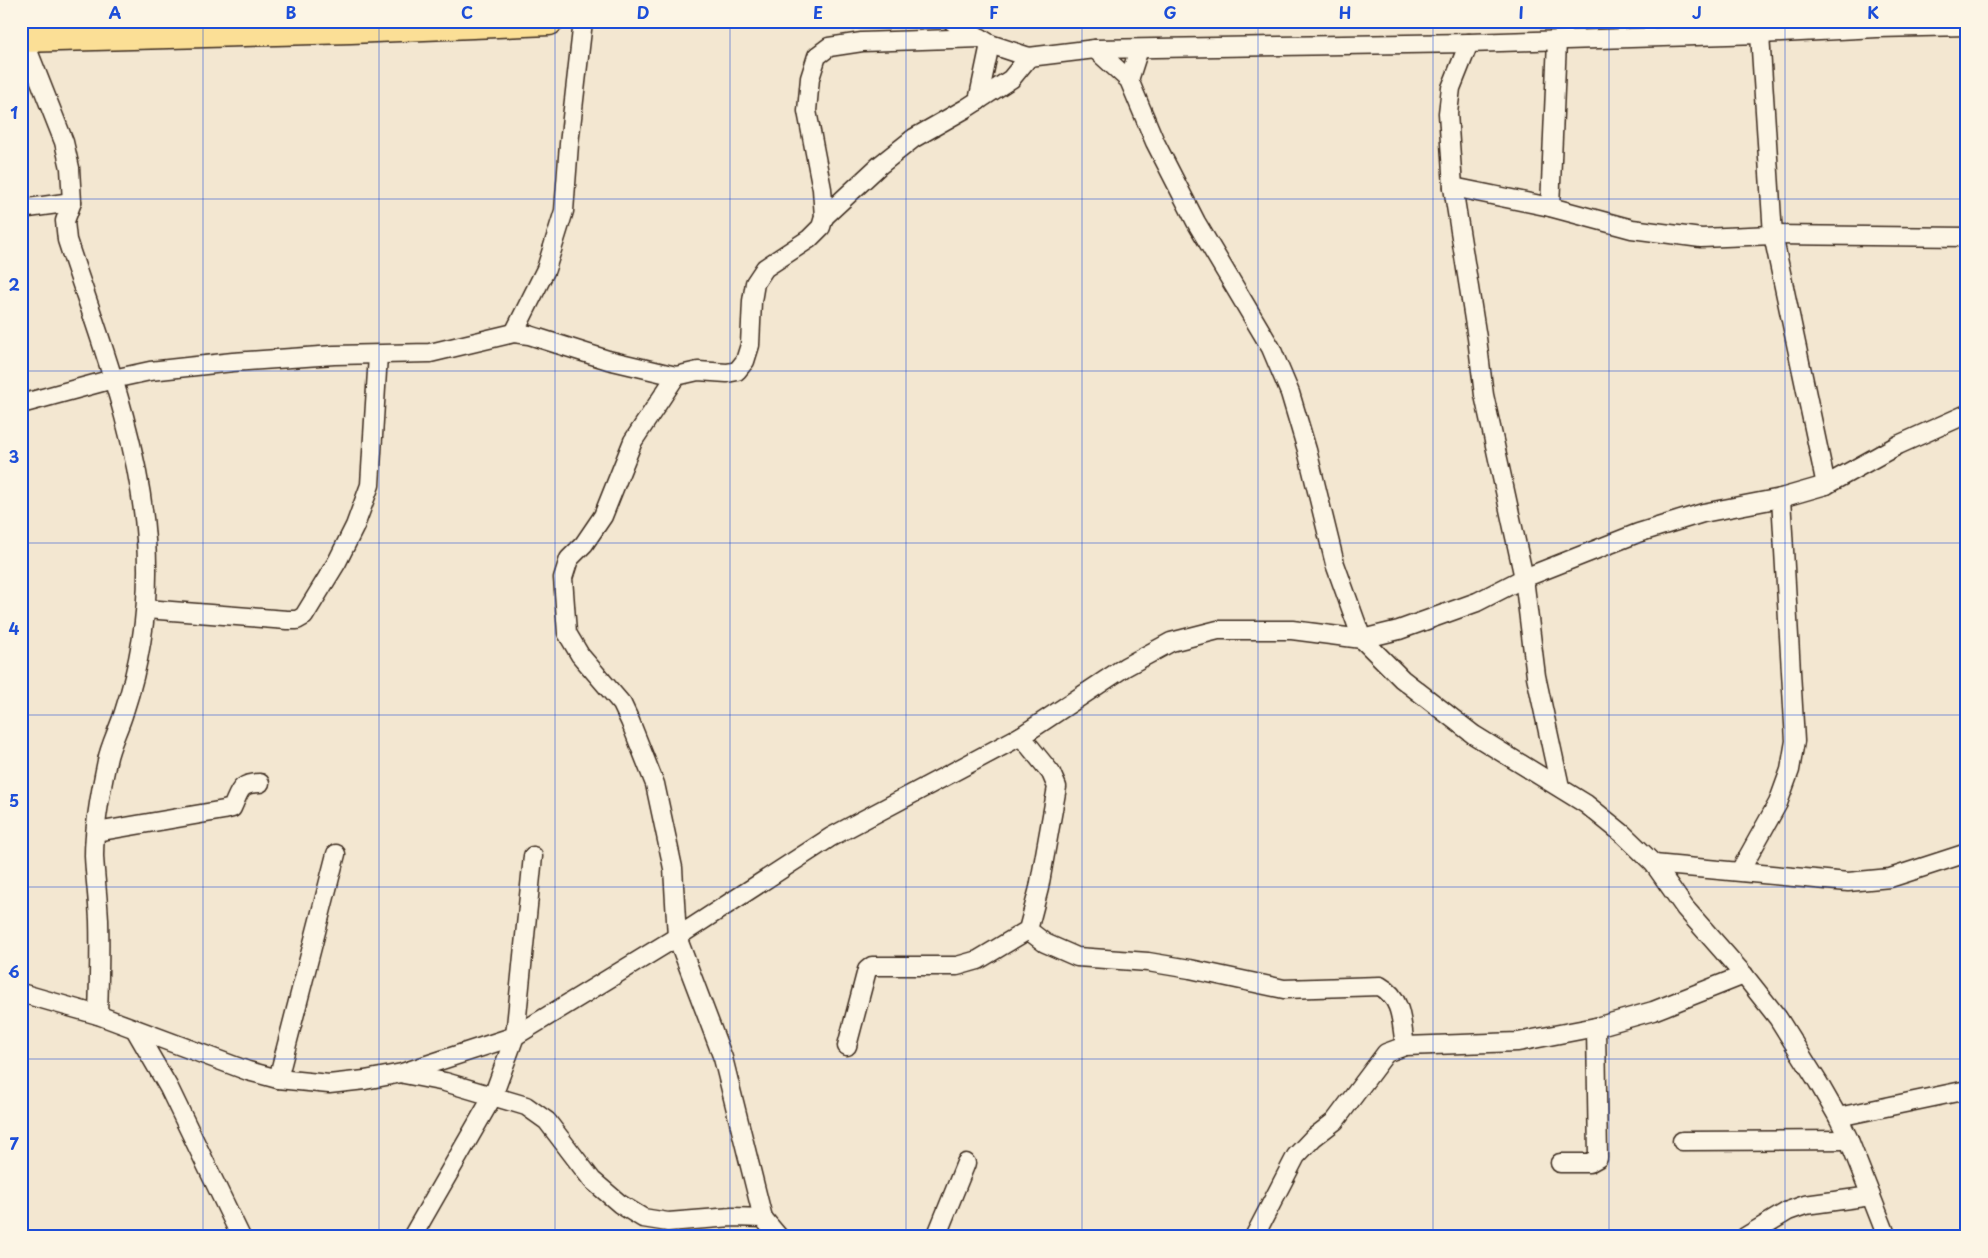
<svg xmlns="http://www.w3.org/2000/svg" width="1988" height="1258" viewBox="0 0 1988 1258" font-family="'Playpen Sans',sans-serif">
  <style>
    .lines { fill: none; stroke-linecap: round; stroke-linejoin: round }
    .street-casing { stroke: #3b2a1e; stroke-width: 21 }
    .primary-casing { stroke: #3b2a1e; stroke-width: 31 }
    .street { stroke: #fcf5e5; stroke-width: 18 }
    .primary { stroke: #fbdf96; stroke-width: 28 }
    .grid { fill: none; stroke: #1d4ed8; stroke-width: 1; stroke-opacity: 0.55 }
    .neatline { fill: none; stroke: #1d4ed8; stroke-width: 2 }
    .grid-label { font-size: 16px; text-anchor: middle; font-weight: bold; fill: #1d4ed8 }
  </style>
  <rect width="100%" height="100%" fill="#f3e7d1"/>
  <filter id="ink" filterUnits="userSpaceOnUse"><feTurbulence type="fractalNoise" baseFrequency=".02" numOctaves="2"/><feDisplacementMap in="SourceGraphic" scale="10" xChannelSelector="R" yChannelSelector="G"/><feConvolveMatrix kernelMatrix="1 2 1 2 8 2 1 2 1" color-interpolation-filters="sRGB"/></filter>
  <g filter="url(#ink)">
    <g class="lines">
      <!-- street casing -->
      <g class="street-casing">
        <g id="street">
          <path d="M952,21L990,44L1029,57L1095,49L1469,43L1760,34L1877,28L1967,26"/>
          <path d="M1760,34L1773,235L1826,485"/>
          <path d="M23,38L64,142L70,168L72,202L65,221L67,240C99,338 139,436 146,540C150,598 142,657 124,712C119,729 110,745 107,761C101,789 94,828 94,856C95,877 98,898 99,920C100,952 99,983 98,1015"/>
          <path d="M1469,43L1451,88L1448,113L1453,187L1477,338L1484,395L1524,578L1536,676L1560,787"/>
          <path d="M1095,49L1129,80L1155,142L1196,222L1271,348L1290,393L1307,450L1335,564L1362,639L1402,679L1474,735L1586,804L1623,834L1654,864L1685,908L1744,975L1778,1018L1818,1082L1838,1117L1849,1140L1887,1237"/>
          <path d="M1129,80L1139,49"/>
          <path d="M978,101L990,44"/>
          <path d="M1453,187L1550,207L1632,229L1701,238L1773,235L1967,237"/>
          <path d="M1550,207L1557,41"/>
          <path d="M21,209L72,202"/>
          <path d="M824,217L880,165L914,138L965,109L1011,79L1029,57"/>
          <path d="M514,333L546,269L564,211L569,144L583,21"/>
          <path d="M676,376L633,441L603,516L584,544L569,559L563,578L567,633L580,655L622,704L630,721L655,784L673,868L677,937L723,1058L763,1218"/>
          <path d="M21,404L113,379L150,371L233,362L334,355L430,353L514,333L529,335L608,360L676,376L698,371L727,373L737,371L745,361L750,345L752,301L755,283L765,268L809,239L821,227L824,217L822,189L807,111L810,78L817,56L829,47L862,42L981,38"/>
          <path d="M146,609L287,620H297L304,616L337,562L355,526L370,485L378,355"/>
          <path d="M96,832L224,810L232,808C240,791 239,783 260,783"/>
          <path d="M1654,864L1848,882L1890,878L1967,853"/>
          <path d="M1740,871L1778,803L1790,770L1795,741L1781,498"/>
          <path d="M1028,930L1045,943L1077,957L1148,962L1190,969L1284,989L1380,986C1403,999 1401,1022 1405,1046"/>
          <path d="M21,993L98,1015L248,1071L278,1079L329,1084L365,1080L402,1073L515,1036L677,937L831,837L1021,736L1125,667L1171,642L1218,630H1292L1362,639L1399,630L1477,602L1524,578L1638,533L1703,513L1781,498L1826,485L1898,445L1967,414"/>
          <path d="M136,1031L169,1088L241,1237"/>
          <path d="M847,1046L867,970L872,966H957L978,960L1028,930L1039,888L1057,787L1051,773L1021,736"/>
          <path d="M404,1074L445,1082L526,1106L547,1121L592,1180L620,1204L643,1218L668,1222L732,1217L763,1218L779,1237"/>
          <path d="M278,1079L336,854"/>
          <path d="M1838,1117L1967,1090"/>
          <path d="M1682,1141L1849,1140"/>
          <path d="M1560,1163H1589L1598,1158L1596,1027"/>
          <path d="M412,1237L493,1096L515,1036L533,856"/>
          <path d="M936,1237L966,1163"/>
          <path d="M1254,1237L1296,1156L1313,1138L1335,1121L1386,1053L1405,1046L1518,1042L1596,1027L1653,1011L1744,975"/>
          <path d="M1745,1237L1788,1211L1805,1205L1871,1196"/>
        </g>
      </g>
      <!-- primary casing -->
      <g class="primary-casing">
        <path id="primary" d="M21,38L351,29L549,21"/>
      </g>
      <!-- street -->
      <use href="#street" class="street"/>
      <!-- primary -->
      <use href="#primary" class="primary"/>
    </g>
  </g>
  <!-- grid -->
  <path class="grid" d="M203,21V1237M379,21V1237M555,21V1237M730,21V1237M906,21V1237M1082,21V1237M1258,21V1237M1433,21V1237M1609,21V1237M1785,21V1237M21,199H1967M21,371H1967M21,543H1967M21,715H1967M21,887H1967M21,1059H1967"/>
  <!-- margin -->
  <rect width="1988" height="1258" fill="none" stroke="#fcf5e5" stroke-width="55"/>
  <rect x="28" y="28" width="1932" height="1202" class="neatline"/>
  <g class="grid-label">
    <text x="115" y="19">A</text>
    <text x="291" y="19">B</text>
    <text x="467" y="19">C</text>
    <text x="643" y="19">D</text>
    <text x="818" y="19">E</text>
    <text x="994" y="19">F</text>
    <text x="1170" y="19">G</text>
    <text x="1345" y="19">H</text>
    <text x="1521" y="19">I</text>
    <text x="1697" y="19">J</text>
    <text x="1873" y="19">K</text>
    <text x="14" y="119">1</text>
    <text x="14" y="291">2</text>
    <text x="14" y="463">3</text>
    <text x="14" y="635">4</text>
    <text x="14" y="807">5</text>
    <text x="14" y="978">6</text>
    <text x="14" y="1150">7</text>
  </g>
</svg>
